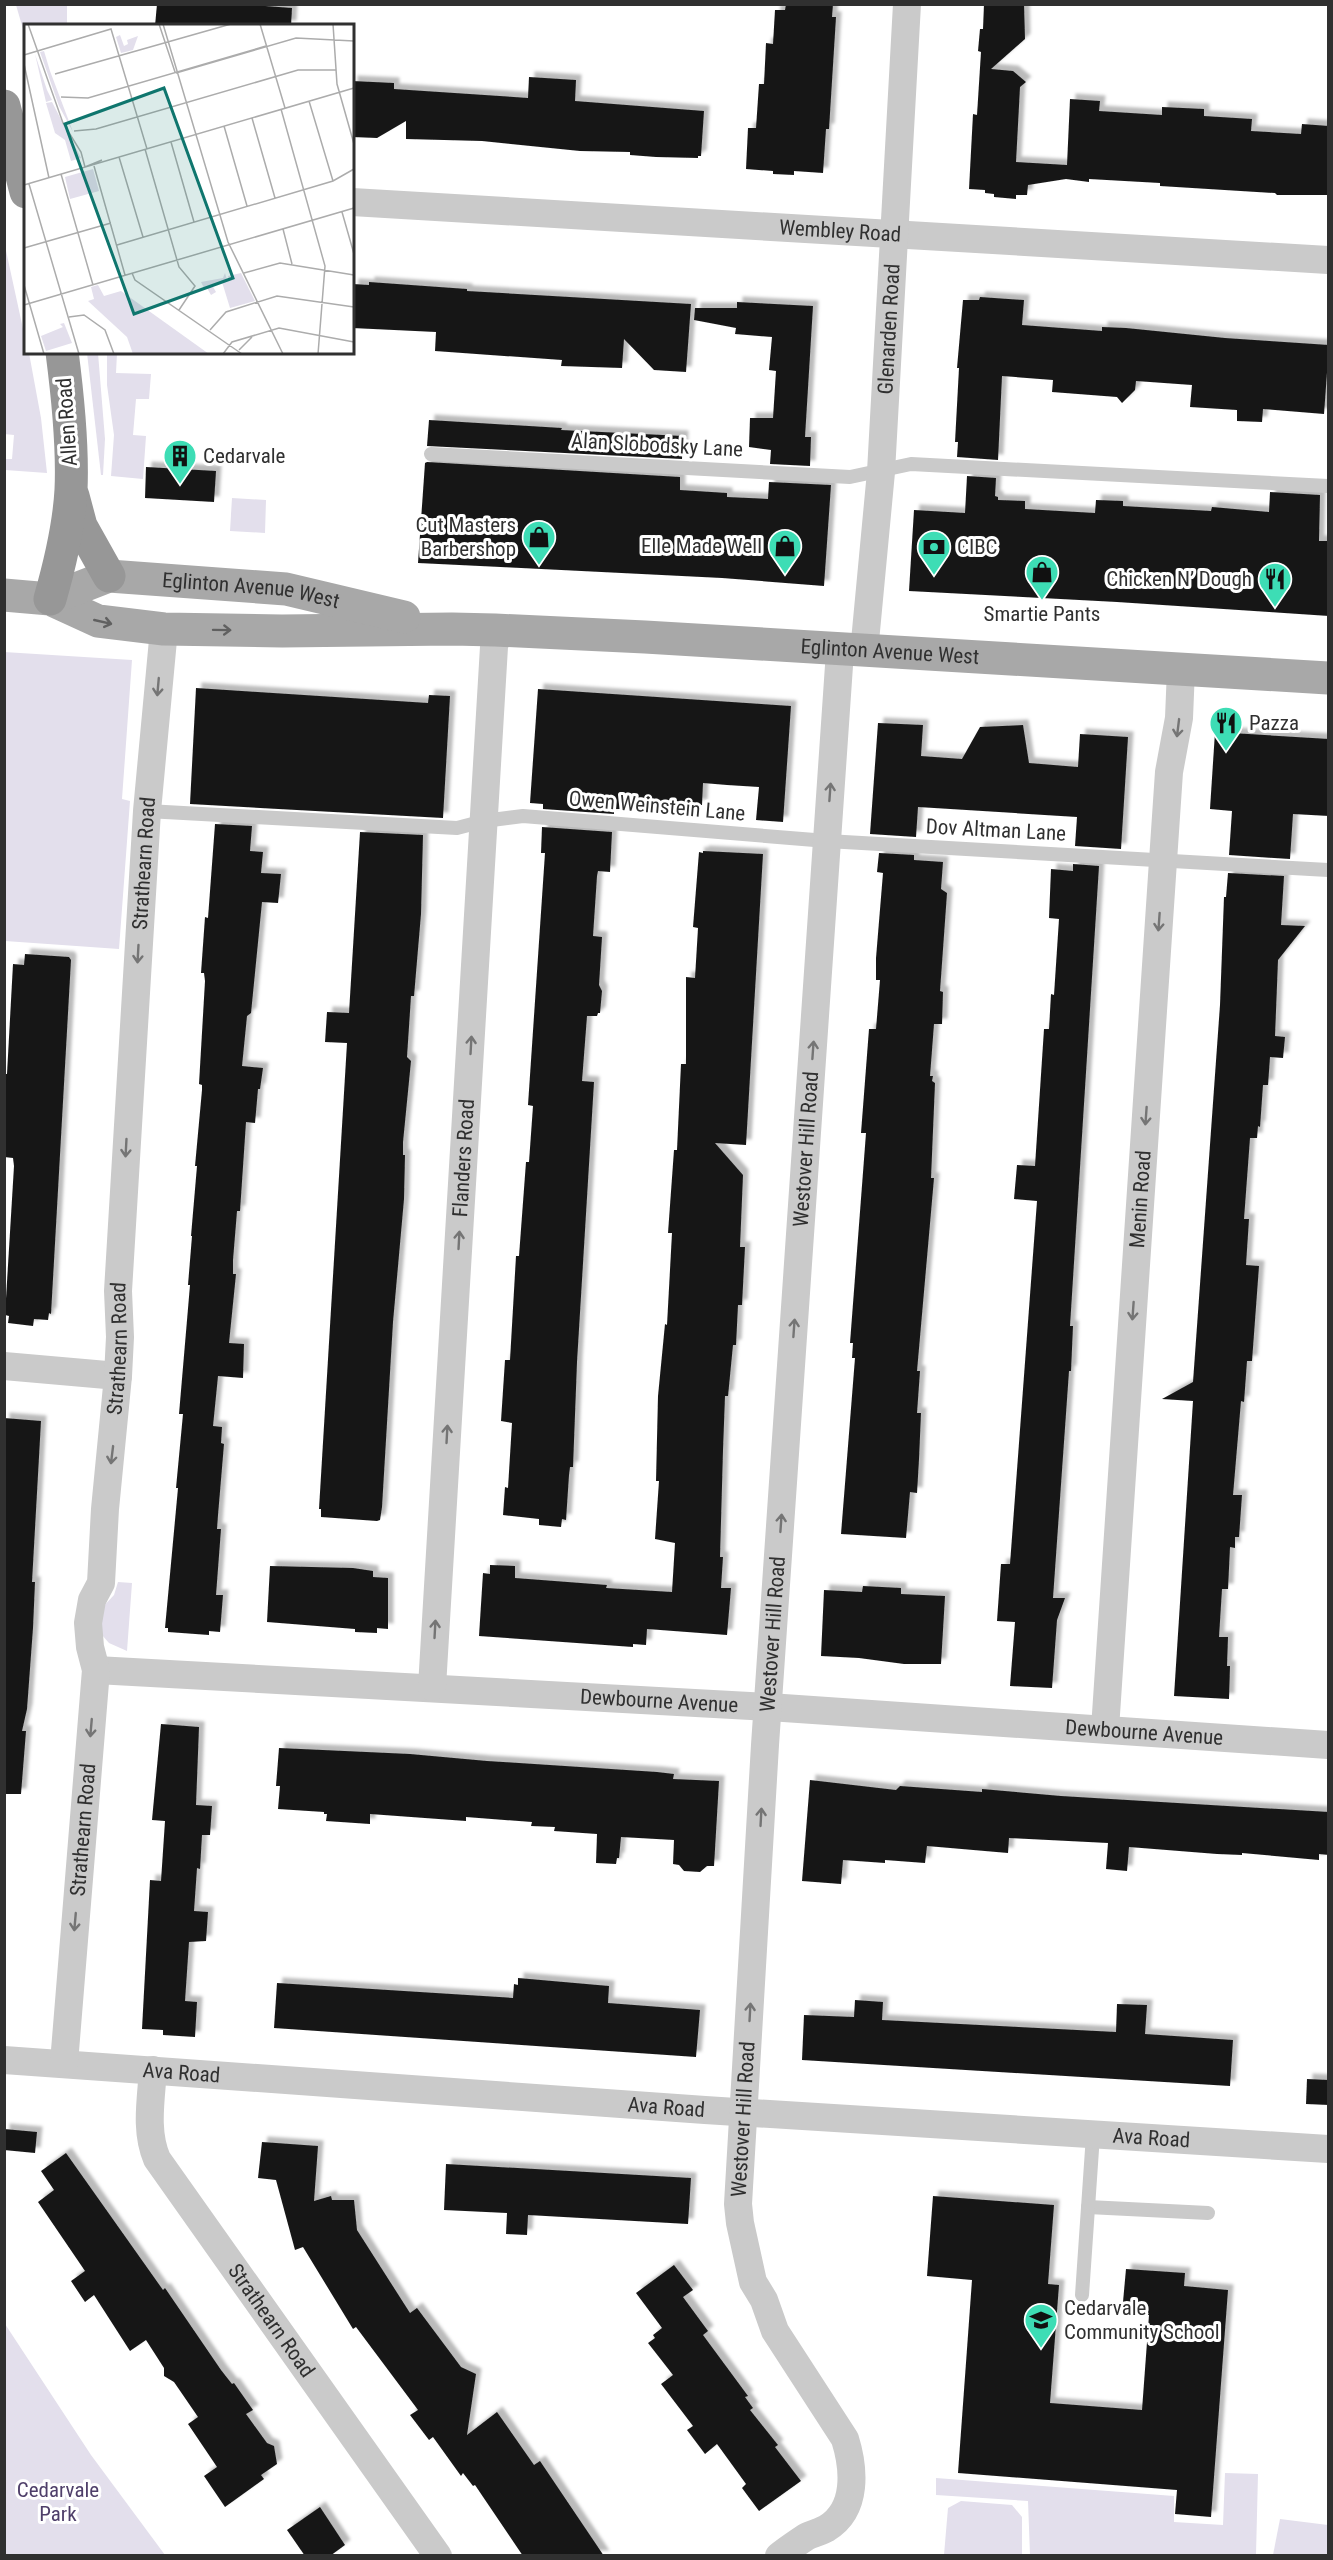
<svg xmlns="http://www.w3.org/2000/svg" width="1333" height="2560" viewBox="0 0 1333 2560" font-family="'Roboto Condensed',sans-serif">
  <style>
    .green { fill: #e3dfec }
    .building { fill: #171717; filter: url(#shadow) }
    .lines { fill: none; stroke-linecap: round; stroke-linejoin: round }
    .lane { stroke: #cacaca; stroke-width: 14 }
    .street { stroke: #cacaca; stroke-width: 28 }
    .primary { stroke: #a8a8a8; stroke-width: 33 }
    .highway { stroke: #979797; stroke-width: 33 }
    .oneway { stroke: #606060 }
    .oneway2 { stroke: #757575 }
    .labels { text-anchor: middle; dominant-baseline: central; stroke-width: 6; stroke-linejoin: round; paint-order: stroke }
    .street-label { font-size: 21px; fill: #303030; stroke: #fff }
    .poi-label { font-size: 21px; fill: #303030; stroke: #fff; text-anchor: start }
    .park-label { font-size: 21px; fill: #4f3f6a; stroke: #fff }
    .inset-road { fill: none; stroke: #acacac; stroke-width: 1.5 }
    .view { fill: #0f766e; fill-opacity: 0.15; stroke: #0f766e; stroke-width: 3 }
    .inset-edge { fill: none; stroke: #303030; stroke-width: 3 }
  </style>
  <defs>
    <filter id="shadow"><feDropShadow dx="5.5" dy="-5.5" stdDeviation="1.5" flood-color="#0004"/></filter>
  </defs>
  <rect width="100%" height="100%" fill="#fff"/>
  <!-- green -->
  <g class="green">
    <path d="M16,5H67V25L26,26L25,36Z"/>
    <path d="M5,246L25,338L26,352L29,353L41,418L47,473L5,470V459H12L14,435L4,434Z"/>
    <path d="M87,353H98L105,439L103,475H101Z"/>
    <path d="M107,353H117L116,373L151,374L149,399H136L133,435L146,436L143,479L111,476L114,435L107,385Z"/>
    <path d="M232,498L266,500L265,533L230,531Z"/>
    <path d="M4,652L132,660L122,799L130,801L119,949L5,941Z"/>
    <path d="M118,1582L132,1583L127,1651L109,1643L102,1635L101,1609L114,1595Z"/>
    <path d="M5,2324L91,2455L165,2555H5Z"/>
    <path d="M1225,2473L1258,2474L1256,2555H1030L1028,2501L936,2495V2478L1174,2496V2522L1223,2525Z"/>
    <path d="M961,2501L1012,2505L1022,2517V2555H944L948,2508Z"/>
    <path d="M1280,2519L1328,2525V2555H1273Z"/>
  </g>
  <!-- building -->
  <g class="building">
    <path d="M157,4H239L292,8L291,26H155Z"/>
    <path d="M786,4H833L832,17H836L829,129H826L823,173L794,171V175L773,174V171L746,169L748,128H756L759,84H764L766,43L773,44L775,10H785Z"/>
    <path d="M984,4H1024L1025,39L991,69L1013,71L1026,82L1020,87L1016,162L1067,165L1070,99L1100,101L1099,111L1162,115V107L1204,109V116L1252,119L1251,131L1301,134L1302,124L1329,126V195H1277L1275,193L1160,186V183L1089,179V182L1066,179L1028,185L1027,195H1016V199L994,197V194L985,193V190L969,189L973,114L977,115L981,52L978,51L980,29H983Z"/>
    <path d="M529,77L576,80L575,101L704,111L701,156H698V158L656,157L630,155V152L580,151L482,141L406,139V121L377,138L352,137V81L394,83V89L528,98Z"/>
    <path d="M369,282L467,289V291L691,304L686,372L654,370L624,339L622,368L561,366L562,360L435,351L436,332L352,328L353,284L369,285Z"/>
    <path d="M980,297L1024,300L1022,325L1102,331V327L1126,328L1225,338L1329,345L1324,414L1263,409L1262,422L1237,421V410L1190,407L1192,385L1136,381L1135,390L1122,403L1117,397L1052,392L1053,380L1002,376L998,460L957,457L958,442H955L959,368H957L963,300H979Z"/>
    <path d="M737,302L813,306L805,437H811L810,466L770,464L771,450L749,447L750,418H773L776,371L769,370L772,337L735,334L736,328L694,320L695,308H737Z"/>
    <path d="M429,420L562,428L561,430L683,436L682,459L427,446Z"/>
    <path d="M427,462L680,477V490L727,493V497L768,499L769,482L831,485L824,586L722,578L418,563L425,463Z"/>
    <path d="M146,467L216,471L214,502L145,498Z"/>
    <path d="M967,476L996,478L995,496L998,497V500L1025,501V509L1095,513L1096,500L1123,501V506L1211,511L1212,507L1269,512L1270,492L1320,495L1319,541H1329V616L1117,602L909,591L914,510L965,513Z"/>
    <path d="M196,688L428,703L429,695L450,696L443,818L190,804Z"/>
    <path d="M538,689L791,706L783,822L756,820L759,787L727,785L703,783L702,805L621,801V809H614V814L543,809V804L530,803Z"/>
    <path d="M878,723L923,725L921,756L962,759L980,727L1023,725L1029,763L1078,767L1080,734L1128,737L1121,849L1075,846L1077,817L918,807L916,837L870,834Z"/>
    <path d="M1215,732L1329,739V816L1293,814L1290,859L1229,855L1232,811L1210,809Z"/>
    <path d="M215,824L252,826L250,851L263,852L261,873L281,874L278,903L262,902L251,1013L247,1016L242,1066L263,1068L260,1089H258L255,1123L246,1122L240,1211H237L233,1260V1274H236L229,1343L244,1344L243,1378L218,1376L213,1426L222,1427L221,1443L224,1444L218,1515L217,1529H221L216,1595H223L220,1632L209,1631V1635L168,1632V1628H165L178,1488H176L183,1414H179L190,1285H188L192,1236H191L197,1166H195L202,1090V1085L199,1084L205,981L204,973H201L205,917L208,918Z"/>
    <path d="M542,827L612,832L610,872L598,871L597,876L593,936L602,937L599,985L602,991L600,1013H598L597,1016H587L582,1081L594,1082L577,1362L573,1467H570L569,1475L566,1520L562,1519L561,1527L539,1525V1519L503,1515L505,1487L508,1488L512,1423L501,1421L505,1360H510L516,1256H519L526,1162H529L533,1106L528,1105L545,853H541Z"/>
    <path d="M360,832L423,835L421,914L414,996H411L407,1057L411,1061L403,1142V1155H405L404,1199L393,1322L382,1507L380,1520L377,1521L321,1517V1509H319L347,1043L325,1042L327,1012L349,1013Z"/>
    <path d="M703,851L763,854L746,1145L715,1143L743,1175L740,1247H745L742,1305H738L736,1345H733L728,1396H725L723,1450L720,1557H723L721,1588H731L727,1635L647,1629L646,1645L633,1644V1647L479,1636L483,1573L490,1574V1565L515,1566V1578L607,1585L606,1588L672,1592L675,1543L655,1539L659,1481H656L658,1396L665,1324L667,1325L672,1233H668L674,1150H677L681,1064H686V977L695,978L698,928L693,927L699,852L703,853Z"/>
    <path d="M879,853L914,855V860L943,862L941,889L947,893L940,991L943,992L942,1024H934L930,1076H933L932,1081L935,1083L931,1178H934L917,1371H920L917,1413H921L919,1459L917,1493L910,1492L906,1538L841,1534L855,1358H852L853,1343H850L866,1133H861L869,1029H876L880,980H876V958L883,873L877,872Z"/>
    <path d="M1073,864L1099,866L1070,1326H1073L1071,1371H1069L1053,1598H1065L1057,1620L1052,1688L1010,1686L1015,1622L997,1621L1001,1564H1010L1037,1201L1014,1199L1017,1165L1035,1166L1044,1029H1049L1051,994L1054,995L1059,919L1049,918L1051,869L1073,871Z"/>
    <path d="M1228,873L1284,876L1281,925L1305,926L1278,960L1275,1036L1285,1037L1283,1058L1270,1057L1268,1085H1263L1260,1127L1258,1126L1257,1138H1250L1244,1219H1249L1246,1265L1259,1266L1252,1361H1247L1244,1402L1241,1401L1233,1495H1242L1239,1537H1235V1548L1230,1547L1228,1589H1222L1219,1637H1228L1227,1666H1230L1229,1699L1174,1696L1193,1401L1162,1399L1193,1382L1220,1005L1224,897H1226Z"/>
    <path d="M25,954L69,957L71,960L51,1314L49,1313L48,1320L34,1319L33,1326L8,1323L9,1316L5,1315L14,1166L13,1158L4,1157V1074H7L13,964L24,965Z"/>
    <path d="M4,1418L41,1421L32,1582H35L33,1628L27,1709L22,1731H26L21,1794H4Z"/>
    <path d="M270,1566L353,1568L373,1571V1577L388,1578V1629L377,1628V1633L355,1632V1629L267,1622Z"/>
    <path d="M863,1586L901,1588V1594L945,1596L941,1664H904L859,1658L821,1656L824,1590L862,1592Z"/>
    <path d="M161,1724L199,1727L196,1805L212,1806L210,1835H202L200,1869L197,1868L194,1911L208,1912L206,1941L189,1942L185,2001L197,2002L195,2037L163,2035V2030L142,2029L150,1880L161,1881L165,1821L152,1820Z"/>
    <path d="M279,1748L410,1754L487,1761L657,1772L674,1774L673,1779L719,1781L714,1866H707L700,1872L684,1871L679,1865L673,1864L674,1840L621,1837L619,1858H617L616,1864L596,1863L597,1834L554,1831L555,1827L531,1826L532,1822L466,1817V1821L370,1814V1824L326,1821L327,1814H324V1812L278,1809L280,1786H276Z"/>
    <path d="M810,1780L896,1790L900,1786L982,1792V1789L1061,1796L1329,1812V1855L1319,1854V1860L1242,1853V1855L1217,1854L1129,1847L1127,1871L1106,1869L1108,1843L1009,1838L1008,1853L927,1846L925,1863L885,1860V1863L843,1860L841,1884L802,1881Z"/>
    <path d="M518,1978L609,1986L608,2003L700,2010L696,2057L274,2028L277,1983L513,1998L514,1984L518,1985Z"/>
    <path d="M855,2000L883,2002L882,2020L1116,2032L1117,2004L1147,2005L1145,2034L1233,2040L1230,2086L802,2060L804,2015L854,2017Z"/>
    <path d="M1307,2079L1329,2080V2105L1306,2104Z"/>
    <path d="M4,2129L37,2132L35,2153L4,2150Z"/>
    <path d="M262,2142L318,2146L314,2201L331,2196L332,2200H354L357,2230L410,2313L417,2308L461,2367L476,2374L467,2435L497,2412L534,2465L540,2461L604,2556H523L475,2485L473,2486L463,2473L461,2476L433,2437L429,2440L410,2415L418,2410L356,2327L353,2329L303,2247L295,2250L276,2180L258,2178Z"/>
    <path d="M66,2153L163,2290L165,2288L221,2370L232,2384L234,2383L253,2410L246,2414L267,2443L274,2446L277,2464L261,2475L264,2479L225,2507L204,2476L217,2467L188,2424L198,2417L174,2382L164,2376V2368L146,2340L130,2351L94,2295L85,2302L71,2281L85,2271L38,2202L54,2190L41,2171Z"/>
    <path d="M446,2164L691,2178L688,2224L528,2215L527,2235L506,2234L507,2213L444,2210Z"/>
    <path d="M933,2196L1054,2205L1048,2284L1059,2285L1050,2403L1142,2410L1149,2315L1122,2313L1126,2269L1185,2273L1184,2286L1228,2290L1211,2517L1175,2514L1177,2490L958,2473L972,2280L927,2276Z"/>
    <path d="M674,2265L693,2290L683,2297L708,2331L703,2335L748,2396L745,2397L753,2408L750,2410L778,2445L775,2447L801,2481L759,2511L742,2488L746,2484L717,2444L705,2454L687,2430L693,2426L661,2384L673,2375L648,2343L655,2338L653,2335L662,2328L636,2293Z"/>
    <path d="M320,2507L345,2545L330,2556H305L287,2530Z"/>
  </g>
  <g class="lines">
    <!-- lane -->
    <g class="lane">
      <path d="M431,454L850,477L911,464L1328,486"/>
      <path d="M147,811L457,828L484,821L523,816L827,841L1328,870"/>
      <path d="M1088,2207L1208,2213"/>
      <path d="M1082,2295L1093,2135"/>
    </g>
    <!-- street -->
    <g class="street">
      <path id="s1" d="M352,202L1328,260"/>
      <path id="s2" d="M864,652L881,472L907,4"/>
      <path d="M4,1366L118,1376"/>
      <path id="s3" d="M96,1670L769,1707L1328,1745"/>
      <path id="s4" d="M432,1687L495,630"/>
      <path id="s5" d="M1105,1729L1163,861L1169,772L1179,718L1181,669"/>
      <path id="s6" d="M4,2060L705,2110L1328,2149"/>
      <path id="s7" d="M64,2063L96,1670L90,1647L88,1623L92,1600L101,1583L105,1509L118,1376L120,1337L118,1291L147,811L164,629"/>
      <path id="s8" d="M153,2070C151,2100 145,2131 157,2159L438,2556"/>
      <path id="s9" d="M779,2556C788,2549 797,2543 806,2537C813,2533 821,2532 827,2528C858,2509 854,2468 845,2439L775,2331L764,2300L753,2282L740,2223L738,2204L765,1745L840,651"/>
    </g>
    <!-- primary -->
    <g class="primary">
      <path id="s10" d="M4,595L50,599L98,621L164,629L282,631L452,629L495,630L645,637L1328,678"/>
      <path id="s11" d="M50,599L109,576L286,589L404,617"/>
    </g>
    <!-- highway -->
    <g class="highway">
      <path d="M4,106L26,192"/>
      <path d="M73,496L81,526L109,576"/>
      <path d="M50,599C60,564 69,526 71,490C73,445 68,398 62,352"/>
    </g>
  </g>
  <!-- one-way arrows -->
  <defs><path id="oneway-shaft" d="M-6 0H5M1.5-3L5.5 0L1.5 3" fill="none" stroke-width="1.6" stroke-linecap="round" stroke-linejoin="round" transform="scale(1.5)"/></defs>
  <g class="oneway">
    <use href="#oneway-shaft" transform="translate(103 622) rotate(13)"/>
    <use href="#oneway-shaft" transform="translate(222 630) rotate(1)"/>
  </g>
  <g class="oneway2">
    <use href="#oneway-shaft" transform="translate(158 687) rotate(95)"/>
    <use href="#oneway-shaft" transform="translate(1178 728) rotate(97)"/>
    <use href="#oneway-shaft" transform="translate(830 792) rotate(-86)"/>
    <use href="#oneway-shaft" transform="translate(1159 922) rotate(94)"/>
    <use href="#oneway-shaft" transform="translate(138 954) rotate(93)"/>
    <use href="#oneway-shaft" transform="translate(471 1045) rotate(-87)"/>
    <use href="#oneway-shaft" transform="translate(813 1050) rotate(-86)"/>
    <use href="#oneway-shaft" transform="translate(1146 1116) rotate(94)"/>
    <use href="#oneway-shaft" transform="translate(126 1148) rotate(93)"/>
    <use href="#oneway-shaft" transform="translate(459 1240) rotate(-87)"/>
    <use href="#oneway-shaft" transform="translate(1133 1311) rotate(94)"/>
    <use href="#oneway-shaft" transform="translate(794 1328) rotate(-86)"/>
    <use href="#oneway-shaft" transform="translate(447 1434) rotate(-87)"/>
    <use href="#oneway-shaft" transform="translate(112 1455) rotate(97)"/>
    <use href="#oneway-shaft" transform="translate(781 1523) rotate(-86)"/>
    <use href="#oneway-shaft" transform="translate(435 1629) rotate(-87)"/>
    <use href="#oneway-shaft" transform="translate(91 1728) rotate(95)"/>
    <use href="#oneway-shaft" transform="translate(761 1817) rotate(-87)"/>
    <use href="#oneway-shaft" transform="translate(75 1922) rotate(95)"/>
    <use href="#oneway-shaft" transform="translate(750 2012) rotate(-87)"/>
  </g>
  <!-- icons -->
  <defs>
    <g id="building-pin" transform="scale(1.725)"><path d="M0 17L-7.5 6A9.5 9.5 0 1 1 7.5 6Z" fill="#3dddb5" stroke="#fff"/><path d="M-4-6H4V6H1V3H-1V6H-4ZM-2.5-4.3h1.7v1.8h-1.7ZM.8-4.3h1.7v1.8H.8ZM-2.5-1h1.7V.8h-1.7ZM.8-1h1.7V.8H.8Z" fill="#111"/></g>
    <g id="shop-pin" transform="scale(1.725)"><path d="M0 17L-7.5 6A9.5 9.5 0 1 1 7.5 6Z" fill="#3dddb5" stroke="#fff"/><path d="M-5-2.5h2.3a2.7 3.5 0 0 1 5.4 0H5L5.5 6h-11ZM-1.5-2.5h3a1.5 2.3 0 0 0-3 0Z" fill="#111"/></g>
    <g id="bank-pin" transform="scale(1.725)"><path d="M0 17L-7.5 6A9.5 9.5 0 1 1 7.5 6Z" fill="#3dddb5" stroke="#fff"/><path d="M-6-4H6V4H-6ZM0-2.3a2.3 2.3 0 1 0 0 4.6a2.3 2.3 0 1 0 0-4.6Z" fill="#111"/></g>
    <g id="restaurant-pin" transform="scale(1.725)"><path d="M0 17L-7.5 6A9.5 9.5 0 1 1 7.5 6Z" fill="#3dddb5" stroke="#fff"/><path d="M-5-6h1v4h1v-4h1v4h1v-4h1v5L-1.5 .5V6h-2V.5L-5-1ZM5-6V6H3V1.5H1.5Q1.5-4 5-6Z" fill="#111"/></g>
    <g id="school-pin" transform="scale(1.725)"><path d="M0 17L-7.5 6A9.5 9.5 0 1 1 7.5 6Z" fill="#3dddb5" stroke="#fff"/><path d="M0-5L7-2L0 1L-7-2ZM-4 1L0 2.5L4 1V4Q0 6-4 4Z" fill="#111"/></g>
  </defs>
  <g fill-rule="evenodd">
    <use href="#building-pin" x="180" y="456"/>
    <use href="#shop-pin" x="539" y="537"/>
    <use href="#shop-pin" x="785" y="546"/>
    <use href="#bank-pin" x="934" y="547"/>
    <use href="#shop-pin" x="1042" y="572"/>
    <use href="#restaurant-pin" x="1275" y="579"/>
    <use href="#restaurant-pin" x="1226" y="723"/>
    <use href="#school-pin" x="1041" y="2320"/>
  </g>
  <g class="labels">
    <!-- street labels -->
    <g class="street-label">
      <text stroke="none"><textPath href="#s1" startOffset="489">Wembley Road</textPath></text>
      <text stroke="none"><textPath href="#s2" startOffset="324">Glenarden Road</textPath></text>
      <text transform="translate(67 422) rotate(-94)">Allen Road</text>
      <text transform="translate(657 445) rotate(3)">Alan Slobodsky Lane</text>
      <text stroke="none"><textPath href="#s11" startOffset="206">Eglinton Avenue West</textPath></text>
      <text stroke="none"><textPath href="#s10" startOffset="892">Eglinton Avenue West</textPath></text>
      <text transform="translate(657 806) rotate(5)">Owen Weinstein Lane</text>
      <text transform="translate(996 830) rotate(3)">Dov Altman Lane</text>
      <text stroke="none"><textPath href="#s7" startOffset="1206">Strathearn Road</textPath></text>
      <text stroke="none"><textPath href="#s9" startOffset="1473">Westover Hill Road</textPath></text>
      <text stroke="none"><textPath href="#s4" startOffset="530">Flanders Road</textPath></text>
      <text stroke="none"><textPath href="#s5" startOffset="531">Menin Road</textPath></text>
      <text stroke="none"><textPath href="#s7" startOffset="720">Strathearn Road</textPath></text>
      <text stroke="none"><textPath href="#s9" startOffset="987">Westover Hill Road</textPath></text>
      <text stroke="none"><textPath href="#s3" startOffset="564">Dewbourne Avenue</textPath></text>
      <text stroke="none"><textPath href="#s3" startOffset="1050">Dewbourne Avenue</textPath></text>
      <text stroke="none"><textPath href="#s7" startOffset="234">Strathearn Road</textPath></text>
      <text stroke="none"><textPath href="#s6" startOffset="178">Ava Road</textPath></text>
      <text stroke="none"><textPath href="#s6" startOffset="664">Ava Road</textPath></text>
      <text stroke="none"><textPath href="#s9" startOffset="501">Westover Hill Road</textPath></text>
      <text stroke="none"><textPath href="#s6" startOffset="1150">Ava Road</textPath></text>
      <text stroke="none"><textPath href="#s8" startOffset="288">Strathearn Road</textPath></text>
    </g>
    <!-- poi labels -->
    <g class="poi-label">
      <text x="203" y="456">Cedarvale</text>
      <text x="516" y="525" text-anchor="end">Cut Masters<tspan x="516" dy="24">Barbershop</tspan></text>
      <text x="762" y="546" text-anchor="end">Elle Made Well</text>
      <text x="957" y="547">CIBC</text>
      <text x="1252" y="579" text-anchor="end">Chicken N’ Dough</text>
      <text x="1042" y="614" text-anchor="middle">Smartie Pants</text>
      <text x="1249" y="723">Pazza</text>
      <text x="1064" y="2308">Cedarvale<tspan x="1064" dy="24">Community School</tspan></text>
    </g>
    <!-- park labels -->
    <g class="park-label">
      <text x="58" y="2490">Cedarvale<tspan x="58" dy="24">Park</tspan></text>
    </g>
  </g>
  <!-- overview -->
  <g transform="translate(24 24)">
    <rect width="330" height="330" fill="#fff"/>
    <path d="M96,11L100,22L104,20L103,16L114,12L109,26L97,29L92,13ZM20,27L26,47L49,108L35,82L16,28ZM11,30L23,66L28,76L22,78ZM28,78L57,134L47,137L41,116L31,109L22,79ZM69,145L75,167L46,175L41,153ZM201,249L203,256L200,258L205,257L204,252L217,249L231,277L206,284L198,258L188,261L192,268L187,271L183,264L187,262L180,264L177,258L199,254ZM74,261L80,272L97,267L185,330H109L103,313L64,277L70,275L67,263ZM40,299L48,319L22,327L17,312L39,303L36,300Z" fill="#e3dfec"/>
    <path class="inset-road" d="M4,0L39,99L57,128L61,143M135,0L151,48M139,0L204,218L259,330M236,0L261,84M309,0L313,60L330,120M0,31L87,5L123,125M0,40L25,154M152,49L272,14L330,17M31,50L207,0M37,73L64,74L242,22M285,77L309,157M257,85L301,242L294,330M228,94L251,174M200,102L223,182M50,107L72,105L274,46H312M147,118L170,198M121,125L155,243L171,262L155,286M95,133L119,213M70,142L101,251M61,143L78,136M37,150L69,261M5,160L55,330M0,161L330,64M318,188L330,230M259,205L268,240M93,221L309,157L330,145M0,224L87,199M108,249L111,256L218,330M220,249L256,239L330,251M0,261L20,330M0,281L330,184M45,293L60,291L81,306L90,330M186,306L202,288L253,272L330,283M215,326L228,313M199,330L208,318L255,304L330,318"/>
    <path class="view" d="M140,64L209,254L110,290L41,100Z"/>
    <rect width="330" height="330" class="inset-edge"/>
  </g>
  <!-- border -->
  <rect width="1333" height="2560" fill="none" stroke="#303030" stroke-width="12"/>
</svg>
